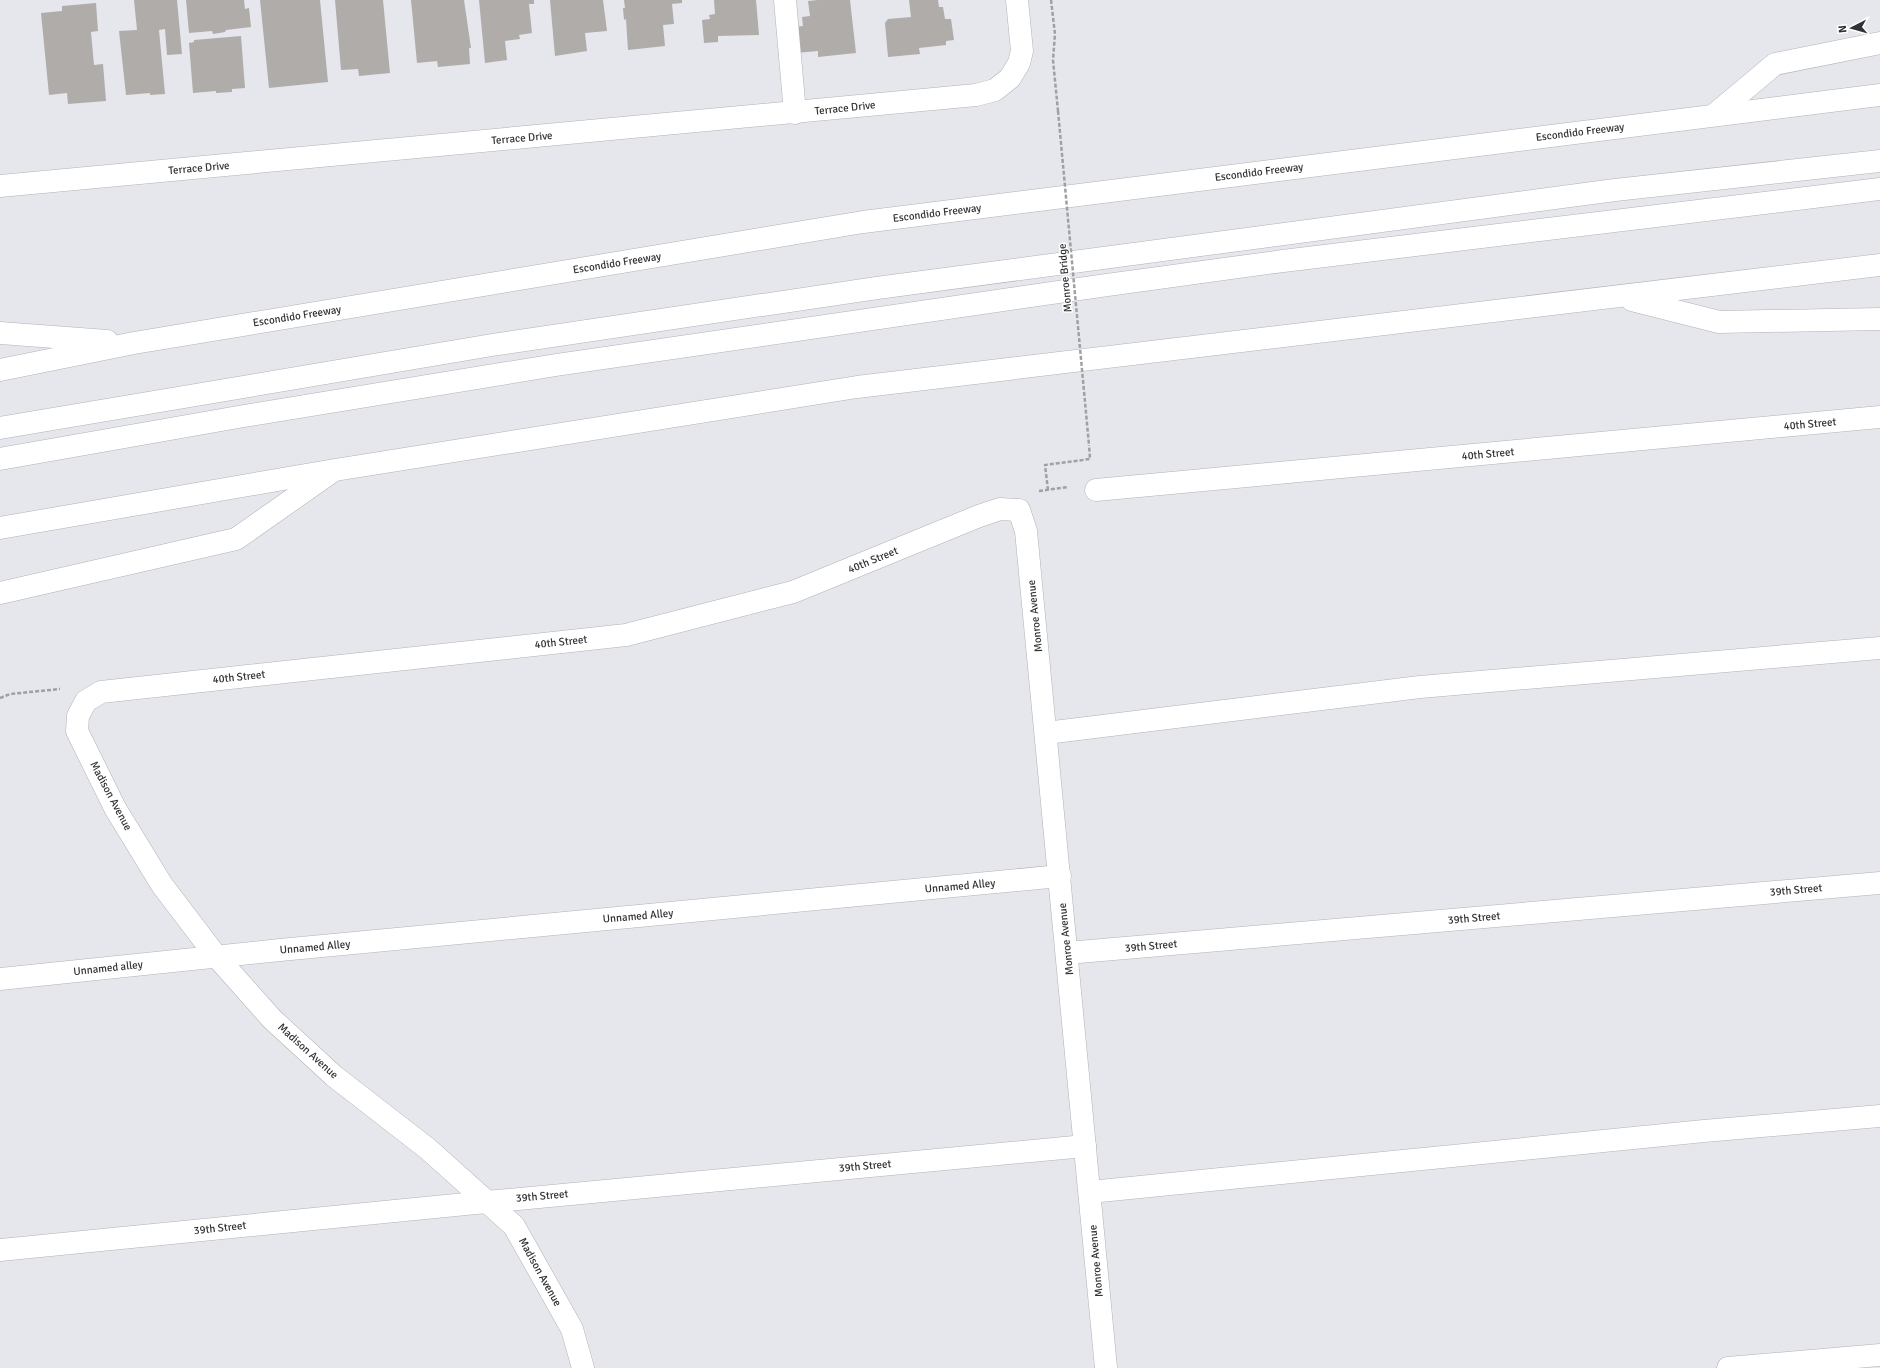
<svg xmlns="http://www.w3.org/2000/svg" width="1880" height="1368" viewBox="0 0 1880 1368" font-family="Signika,sans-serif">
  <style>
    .building { fill: #afaca9 }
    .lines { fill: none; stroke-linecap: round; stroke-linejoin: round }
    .minor-casing { stroke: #b1b2b6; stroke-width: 23 }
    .highway-casing { stroke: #b1b2b6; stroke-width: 23 }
    .path { stroke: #9fa0a3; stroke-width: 2.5; stroke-dasharray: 4 2; stroke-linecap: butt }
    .minor { stroke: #fff; stroke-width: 22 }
    .highway { stroke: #fff; stroke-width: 22 }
    .path-bridge { stroke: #9fa0a3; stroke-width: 2.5; stroke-dasharray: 4 2; stroke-linecap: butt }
    .labels { text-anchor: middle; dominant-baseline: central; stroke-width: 3; stroke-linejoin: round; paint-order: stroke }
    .street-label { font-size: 11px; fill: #313233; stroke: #fff }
  </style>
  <rect width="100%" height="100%" fill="#e6e7ec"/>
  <!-- building -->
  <g class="building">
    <path d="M134,0H177L182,54L167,55L165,29L159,30L165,94L150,95V93L126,95L119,31L137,30Z"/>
    <path d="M186,0H244L245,9L249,8L251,27L226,30L225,32L213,34L212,31L189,33Z"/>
    <path d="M260,0H320L328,82L269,88Z"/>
    <path d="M335,0H383L390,73L359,76L358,69L341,70Z"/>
    <path d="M411,0H464L471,48H469L470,64L438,67L437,61L417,63Z"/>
    <path d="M479,0H534V4H529L532,33L519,35L520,39L505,41L507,60L485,63Z"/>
    <path d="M550,0H603L607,31L585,33L587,51L555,56Z"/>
    <path d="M624,0H682V3L672,4L674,24L663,25L665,46L628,50L626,19L624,20L623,8H625Z"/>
    <path d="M714,0H756L759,35L718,36V42L704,43L702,20L710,19L709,15L715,14Z"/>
    <path d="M818,0H850L856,53L818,57V51L796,53L793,27L803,26L802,17L810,16L808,1Z"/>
    <path d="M909,0H938L939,7H943L945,19H951L954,40L946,41V45L919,48L920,54L888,57L885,23L888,19L911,17Z"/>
    <path d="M96,3L98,31L91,32L94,65L103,64L106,101L68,104L67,93L49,95L41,13L62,11V6Z"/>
    <path d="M241,36L245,88L232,89V92L216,93V91L193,93L189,43L194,42V40Z"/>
  </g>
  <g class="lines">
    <!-- minor casing -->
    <g class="minor-casing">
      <g id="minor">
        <path d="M785,0L795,113"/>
        <path d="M0,186L976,95L995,90L1010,78L1019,63L1022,51L1017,0"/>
        <path d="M0,428L492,345L877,288L1615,190L1880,161"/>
        <path d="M0,459L244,416L556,365L1107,285L1283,261L1880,189"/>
        <path d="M1096,490L1880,417"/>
        <path d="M1046,733L1420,687L1880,648"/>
        <path d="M1067,953L1880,883"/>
        <path d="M0,979L280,950L1060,876"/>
        <path d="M1090,1192L1704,1131L1880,1116"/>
        <path d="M0,1250L486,1202L1085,1146"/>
        <path d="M583,1368L572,1329L514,1226L428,1149L334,1076L272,1019L216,956L162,885L115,808L77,731L78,716L86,701L101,692L626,635L793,592L979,516L1000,509L1019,510L1026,531L1106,1368"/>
        <path d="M1728,1368L1880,1355"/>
      </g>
    </g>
    <!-- highway casing -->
    <g class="highway-casing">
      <g id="highway">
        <path d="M1714,115L1775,64L1880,43"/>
        <path d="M1632,300L1719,322L1880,319"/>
        <path d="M0,333L107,341"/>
        <path d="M0,370L134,343L863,222L1880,95"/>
        <path d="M0,528L335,470L857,387L1880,265"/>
        <path d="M0,593L236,539L330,473"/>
      </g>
    </g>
    <!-- path -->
    <g class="path">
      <path d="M1051,0L1055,34L1053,60L1058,111"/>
      <path d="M1048,490L1045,465L1090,459L1089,445"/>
      <path d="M1039,491L1068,487"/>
      <path d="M0,698L10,694L60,689"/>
    </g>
    <!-- minor -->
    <use href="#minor" class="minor"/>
    <!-- highway -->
    <use href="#highway" class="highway"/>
    <!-- path-bridge -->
    <path class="path-bridge" d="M1058,111L1089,445"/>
  </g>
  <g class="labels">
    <!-- street labels -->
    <g class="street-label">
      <text transform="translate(845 108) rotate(-6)">Terrace Drive</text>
      <text transform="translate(1580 132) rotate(-7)">Escondido Freeway</text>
      <text transform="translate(522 138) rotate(-5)">Terrace Drive</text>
      <text transform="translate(199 168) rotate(-5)">Terrace Drive</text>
      <text transform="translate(1259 172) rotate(-7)">Escondido Freeway</text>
      <text transform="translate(937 213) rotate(-7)">Escondido Freeway</text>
      <text transform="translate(617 263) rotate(-9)">Escondido Freeway</text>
      <text transform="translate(1065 278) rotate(-95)">Monroe Bridge</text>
      <text transform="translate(297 316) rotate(-9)">Escondido Freeway</text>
      <text transform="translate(1810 424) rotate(-5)">40th Street</text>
      <text transform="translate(1488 454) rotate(-5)">40th Street</text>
      <text transform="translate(873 560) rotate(-22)">40th Street</text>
      <text transform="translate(1035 616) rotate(-96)">Monroe Avenue</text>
      <text transform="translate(561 642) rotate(-6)">40th Street</text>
      <text transform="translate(239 677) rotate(-6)">40th Street</text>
      <text transform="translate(111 796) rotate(62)">Madison Avenue</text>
      <text transform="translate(960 886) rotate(-5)">Unnamed Alley</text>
      <text transform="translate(1796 890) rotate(-5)">39th Street</text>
      <text transform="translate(638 916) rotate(-5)">Unnamed Alley</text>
      <text transform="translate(1474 918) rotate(-5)">39th Street</text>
      <text transform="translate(1066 939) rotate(-96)">Monroe Avenue</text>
      <text transform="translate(1151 946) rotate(-5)">39th Street</text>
      <text transform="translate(315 947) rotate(-5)">Unnamed Alley</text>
      <text transform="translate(108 968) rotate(-6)">Unnamed alley</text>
      <text transform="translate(308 1051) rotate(42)">Madison Avenue</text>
      <text transform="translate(865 1166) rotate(-5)">39th Street</text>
      <text transform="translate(542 1196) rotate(-5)">39th Street</text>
      <text transform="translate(220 1228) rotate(-6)">39th Street</text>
      <text transform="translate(1096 1261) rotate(-95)">Monroe Avenue</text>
      <text transform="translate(540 1272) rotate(61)">Madison Avenue</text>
    </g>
  </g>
  <!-- north arrow -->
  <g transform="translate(1852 28) rotate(264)" stroke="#ffffff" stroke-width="3" paint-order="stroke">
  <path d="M0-3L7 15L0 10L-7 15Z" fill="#313233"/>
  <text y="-6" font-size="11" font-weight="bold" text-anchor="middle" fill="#313233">N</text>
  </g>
</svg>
